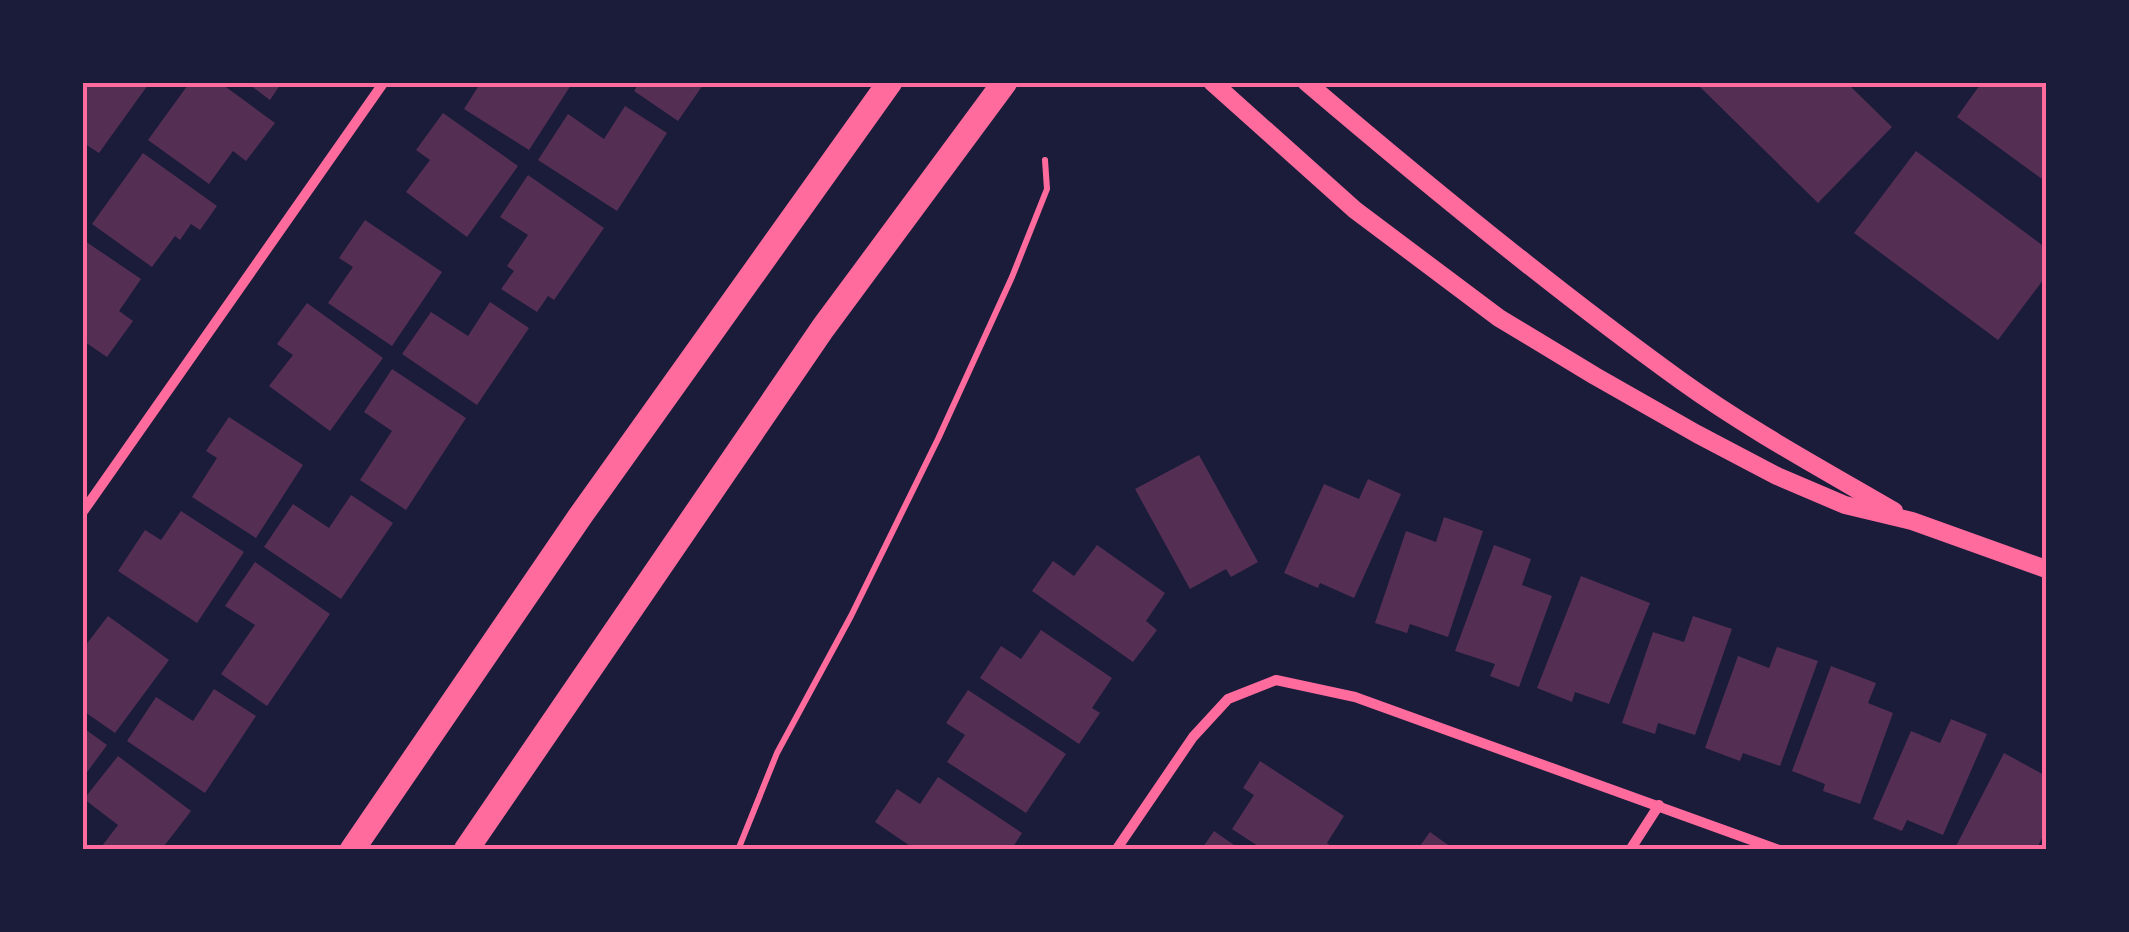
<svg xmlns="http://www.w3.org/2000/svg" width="2129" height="932" viewBox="0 0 2129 932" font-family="Commissioner,sans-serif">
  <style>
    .building { fill: #542f53 }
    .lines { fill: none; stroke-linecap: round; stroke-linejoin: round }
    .path { stroke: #ff6b9d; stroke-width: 6 }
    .minor { stroke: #ff6b9d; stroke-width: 10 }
    .tertiary { stroke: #ff6b9d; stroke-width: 18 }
    .primary { stroke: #ff6b9d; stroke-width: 25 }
    .neatline { fill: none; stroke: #ff6b9d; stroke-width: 4 }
  </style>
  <rect width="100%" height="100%" fill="#1b1b3a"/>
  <!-- building -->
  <g class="building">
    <path d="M82,82H150L99,153L82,142Z"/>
    <path d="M190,82H219L275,123L246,161L233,151L209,184L148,140Z"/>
    <path d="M246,82H282L270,100Z"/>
    <path d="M481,82H573L529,150L464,109Z"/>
    <path d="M640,82H705L678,121L634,91Z"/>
    <path d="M1695,82H1846L1892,127L1818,203Z"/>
    <path d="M1982,82H2046V182L1957,117Z"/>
    <path d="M625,106L667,133L617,211L538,160L568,114L604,139Z"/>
    <path d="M443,113L518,166L467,237L406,192L430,160L416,150Z"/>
    <path d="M1916,151L2046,248V276L1998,340L1854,233Z"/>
    <path d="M143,153L217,206L200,230L191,224L180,240L175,236L152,267L92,224Z"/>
    <path d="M528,175L604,228L554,300L548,296L537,312L501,289L514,271L507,266L528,235L500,217Z"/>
    <path d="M365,220L442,272L392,346L328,303L353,267L339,258Z"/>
    <path d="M82,239L141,279L119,311L133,321L107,357L82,340Z"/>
    <path d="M490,302L529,328L477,405L402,354L431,312L468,336Z"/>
    <path d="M307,303L383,358L330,431L269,386L293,355L277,344Z"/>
    <path d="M392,369L466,418L406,510L360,480L392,431L364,412Z"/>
    <path d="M229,417L303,465L256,538L192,497L217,458L206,451Z"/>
    <path d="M1199,455L1258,562L1231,577L1226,569L1190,589L1135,489Z"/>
    <path d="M1368,479L1401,494L1354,598L1320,583L1318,588L1284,573L1324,484L1359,499Z"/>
    <path d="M351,495L393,523L341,599L264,547L293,504L329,528Z"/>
    <path d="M181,511L244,552L197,623L118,571L145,530L161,540Z"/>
    <path d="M1444,517L1483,531L1448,637L1410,624L1407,633L1375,623L1406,531L1436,542Z"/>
    <path d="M1097,545L1165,593L1146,621L1157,630L1133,662L1032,591L1053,561L1074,576Z"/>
    <path d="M1494,545L1531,559L1522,585L1552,596L1519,687L1490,676L1495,664L1455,651Z"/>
    <path d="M255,562L330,614L267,706L221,674L255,625L225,606Z"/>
    <path d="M1581,576L1650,603L1609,704L1575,692L1572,702L1537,688Z"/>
    <path d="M108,616L169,660L115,733L82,710V650Z"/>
    <path d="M1693,616L1732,629L1695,735L1658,723L1655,734L1622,723L1653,632L1684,642Z"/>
    <path d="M1041,630L1112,678L1092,708L1100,713L1079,744L980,678L1001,646L1021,659Z"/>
    <path d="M1777,647L1818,661L1780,766L1743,753L1740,761L1705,748L1738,656L1769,668Z"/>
    <path d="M1831,666L1876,683L1868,703L1893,713L1860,804L1823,791L1825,784L1792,771Z"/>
    <path d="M214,689L256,716L205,793L127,741L156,697L193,721Z"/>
    <path d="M968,690L1066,754L1026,813L947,762L965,735L946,723Z"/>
    <path d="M1951,719L1987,734L1943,835L1907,820L1902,831L1873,819L1911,731L1940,743Z"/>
    <path d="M82,727L107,745L82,779Z"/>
    <path d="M2004,753L2046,776V830L2036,850H1954Z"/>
    <path d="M118,756L191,811L161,850H99L118,825L84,799Z"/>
    <path d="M1260,761L1344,816L1327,843L1337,850H1264L1232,829L1254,795L1243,788Z"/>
    <path d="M938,777L1022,833L1011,850H916L875,822L897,789L920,804Z"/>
    <path d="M1214,831L1241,850H1201Z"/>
    <path d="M1430,832L1455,850H1417Z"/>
  </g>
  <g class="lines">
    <!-- path -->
    <path class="path" d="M738,850L777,753L851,616L938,439L1012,277L1047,189L1045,160"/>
    <!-- minor -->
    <g class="minor">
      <path d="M82,513L384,82"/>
      <path d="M1116,850L1193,737L1228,699L1276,680L1355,697L1779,850"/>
      <path d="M1630,850L1659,805"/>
    </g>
    <!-- tertiary -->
    <g class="tertiary">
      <path d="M1212,82L1355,210L1499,318L1595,376L1697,434L1777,476L1845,505L1912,521L2046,569"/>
      <path d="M1306,82C1427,185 1551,287 1680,380C1748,429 1822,469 1894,511"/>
    </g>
    <!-- primary -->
    <g class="primary">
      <path d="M352,850L581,515L890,82"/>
      <path d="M466,850L823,328L1005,82"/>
    </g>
  </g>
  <!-- border -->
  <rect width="2129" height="932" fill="none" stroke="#1b1b3a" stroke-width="170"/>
  <rect x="85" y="85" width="1959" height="762" class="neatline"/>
</svg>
